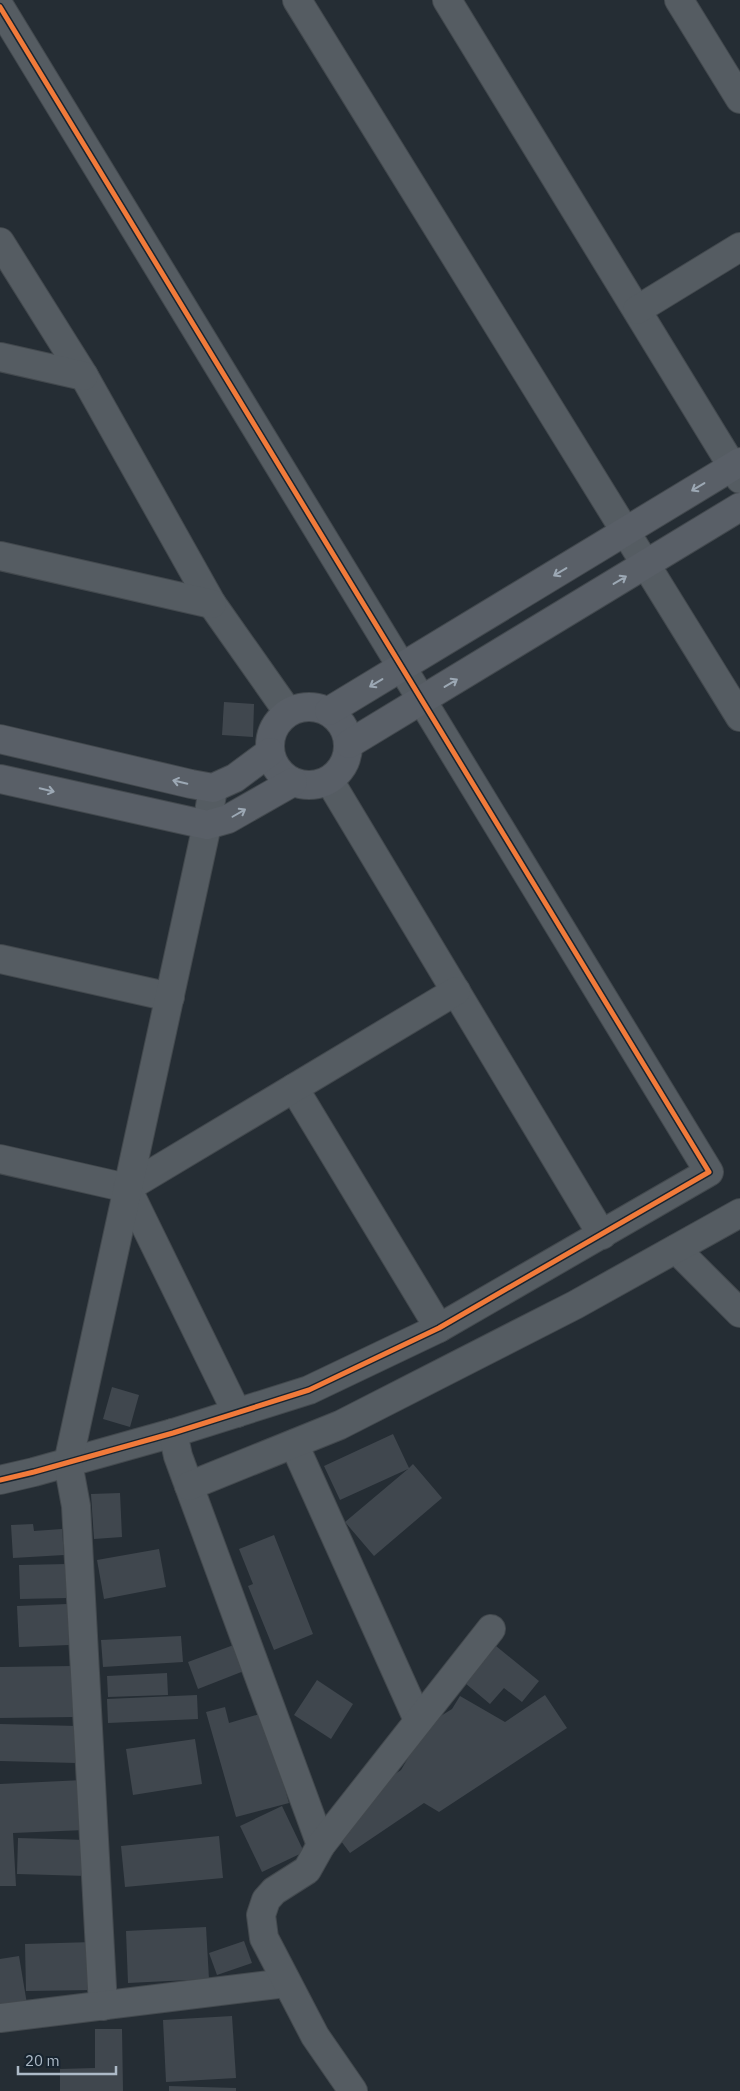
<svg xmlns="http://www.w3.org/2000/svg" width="740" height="2091" viewBox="0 0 740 2091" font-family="'IBM Plex Sans',sans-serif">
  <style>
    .building { fill: #40474e }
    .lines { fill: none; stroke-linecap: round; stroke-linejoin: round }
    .street-casing { stroke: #43494e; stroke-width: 30 }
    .secondary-casing { stroke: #43494e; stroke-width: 30 }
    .street { stroke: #555c62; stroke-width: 28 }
    .secondary { stroke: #595f67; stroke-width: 28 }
    .cycleway-casing { stroke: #18242f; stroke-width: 8 }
    .cycleway { stroke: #f17a3a; stroke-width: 5 }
    .oneway { stroke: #9ca8b4 }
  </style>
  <rect width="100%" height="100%" fill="#252d34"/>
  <!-- building -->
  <g class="building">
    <path d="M224,702L254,704L253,737L222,735Z"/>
    <path d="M112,1387L139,1395L130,1427L103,1419Z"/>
    <path d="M393,1434L409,1468L413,1464L442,1498L374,1556L345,1522L408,1469L340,1500L324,1466Z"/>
    <path d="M120,1493L122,1537L94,1539L91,1494Z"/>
    <path d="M33,1524L34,1531L62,1529L64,1555L13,1558L11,1525Z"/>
    <path d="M274,1535L313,1634L274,1650L248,1586L253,1584L239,1549Z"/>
    <path d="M159,1549L166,1587L104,1599L97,1560Z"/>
    <path d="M67,1564L68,1598L20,1599L19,1565Z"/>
    <path d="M67,1604L69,1645L19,1647L17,1606Z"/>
    <path d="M181,1636L183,1662L103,1667L101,1640Z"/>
    <path d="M239,1643L249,1669L198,1689L188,1662Z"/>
    <path d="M496,1646L539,1681L522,1702L504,1688L490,1704L465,1683Z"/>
    <path d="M73,1666L74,1717L0,1718V1667Z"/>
    <path d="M167,1673L168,1695L108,1697L107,1676Z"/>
    <path d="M317,1680L353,1704L331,1739L294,1715Z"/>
    <path d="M197,1695L198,1719L108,1723L107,1699Z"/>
    <path d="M545,1695L567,1728L439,1812L424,1803L350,1853L341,1841L372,1789L401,1770L428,1724L452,1709L460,1696L505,1722Z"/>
    <path d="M225,1707L229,1723L263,1713L289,1803L236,1817L206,1712Z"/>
    <path d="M0,1724L77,1726L76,1763L0,1761Z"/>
    <path d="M195,1739L202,1784L133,1795L126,1749Z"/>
    <path d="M83,1780L85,1830L13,1833L16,1886H0V1784Z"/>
    <path d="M282,1806L304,1852L262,1872L240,1826Z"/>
    <path d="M219,1836L223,1878L125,1887L121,1846Z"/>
    <path d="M18,1838L87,1840V1876L17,1874Z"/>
    <path d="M206,1927L209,1979L128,1983L126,1931Z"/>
    <path d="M244,1941L252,1963L217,1975L209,1953Z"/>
    <path d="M93,1942L94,1990L26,1991L25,1944Z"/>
    <path d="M19,1956L27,2004L0,2008V1959Z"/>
    <path d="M232,2016L236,2078L166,2082L163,2020Z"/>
    <path d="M95,2029H122L123,2091H60V2069L95,2068Z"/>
    <path d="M169,2086L236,2088V2091H169Z"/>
  </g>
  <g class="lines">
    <!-- street casing -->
    <g class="street-casing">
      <g id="street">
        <path d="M297,0L740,717"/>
        <path d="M447,0L740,479"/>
        <path d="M679,0L740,99"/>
        <path d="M0,7L709,1172L439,1328L309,1390L173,1433L34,1472L0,1480"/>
        <path d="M0,242L84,376L212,604L288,712"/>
        <path d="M637,310L740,247"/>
        <path d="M0,357L84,376"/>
        <path d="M0,556L212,604"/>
        <path d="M329,780L602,1235"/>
        <path d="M0,959L170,997"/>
        <path d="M294,1088L439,1328"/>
        <path d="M0,1159L127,1188L456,991"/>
        <path d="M127,1188L237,1413"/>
        <path d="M676,1249L740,1313"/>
        <path d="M173,1433L178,1456L321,1845"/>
        <path d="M294,1444L418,1720"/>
        <path d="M189,1486L340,1425L575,1305L740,1213"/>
        <path d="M103,2006L76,1506L68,1463L207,825L213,788"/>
        <path d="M0,2018L286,1983"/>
        <path d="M353,2091L315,2036L264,1938L261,1915L266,1900L274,1891L307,1870L321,1845L491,1629"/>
      </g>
    </g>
    <!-- secondary casing -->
    <g class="secondary-casing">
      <g id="secondary">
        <circle cx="309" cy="746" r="39"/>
        <path d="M329,711L740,462"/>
        <path d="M0,739L191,784L213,788L235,778L270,752"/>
        <path d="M349,744L740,507"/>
        <path d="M0,779L207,825L228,819L293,782"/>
      </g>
    </g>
    <!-- street -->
    <use href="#street" class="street"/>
    <!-- secondary -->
    <use href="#secondary" class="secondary"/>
    <!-- cycleway casing -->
    <g class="cycleway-casing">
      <path id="cycleway" d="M0,7L709,1172L439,1328L309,1390L173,1433L34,1472L0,1480"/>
    </g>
    <!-- cycleway -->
    <use href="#cycleway" class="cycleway"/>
  </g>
  <!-- one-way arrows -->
  <defs><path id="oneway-shaft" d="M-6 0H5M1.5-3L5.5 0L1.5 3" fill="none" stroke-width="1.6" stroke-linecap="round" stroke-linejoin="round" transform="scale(1.25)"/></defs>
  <g class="oneway">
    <use href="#oneway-shaft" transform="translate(698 487) rotate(149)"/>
    <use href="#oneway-shaft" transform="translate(560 572) rotate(149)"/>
    <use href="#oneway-shaft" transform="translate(620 580) rotate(-31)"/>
    <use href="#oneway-shaft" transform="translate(376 683) rotate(149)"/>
    <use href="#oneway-shaft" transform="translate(451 683) rotate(-31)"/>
    <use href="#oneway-shaft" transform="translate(180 782) rotate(-167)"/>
    <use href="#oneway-shaft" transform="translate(47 790) rotate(13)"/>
    <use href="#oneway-shaft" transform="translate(239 813) rotate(-30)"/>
  </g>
  <!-- scale -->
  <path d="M18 2066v8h98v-8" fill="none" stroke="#adbac7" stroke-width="2.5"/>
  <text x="25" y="2066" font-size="15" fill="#adbac7" stroke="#18242f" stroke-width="4" paint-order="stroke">20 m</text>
</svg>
